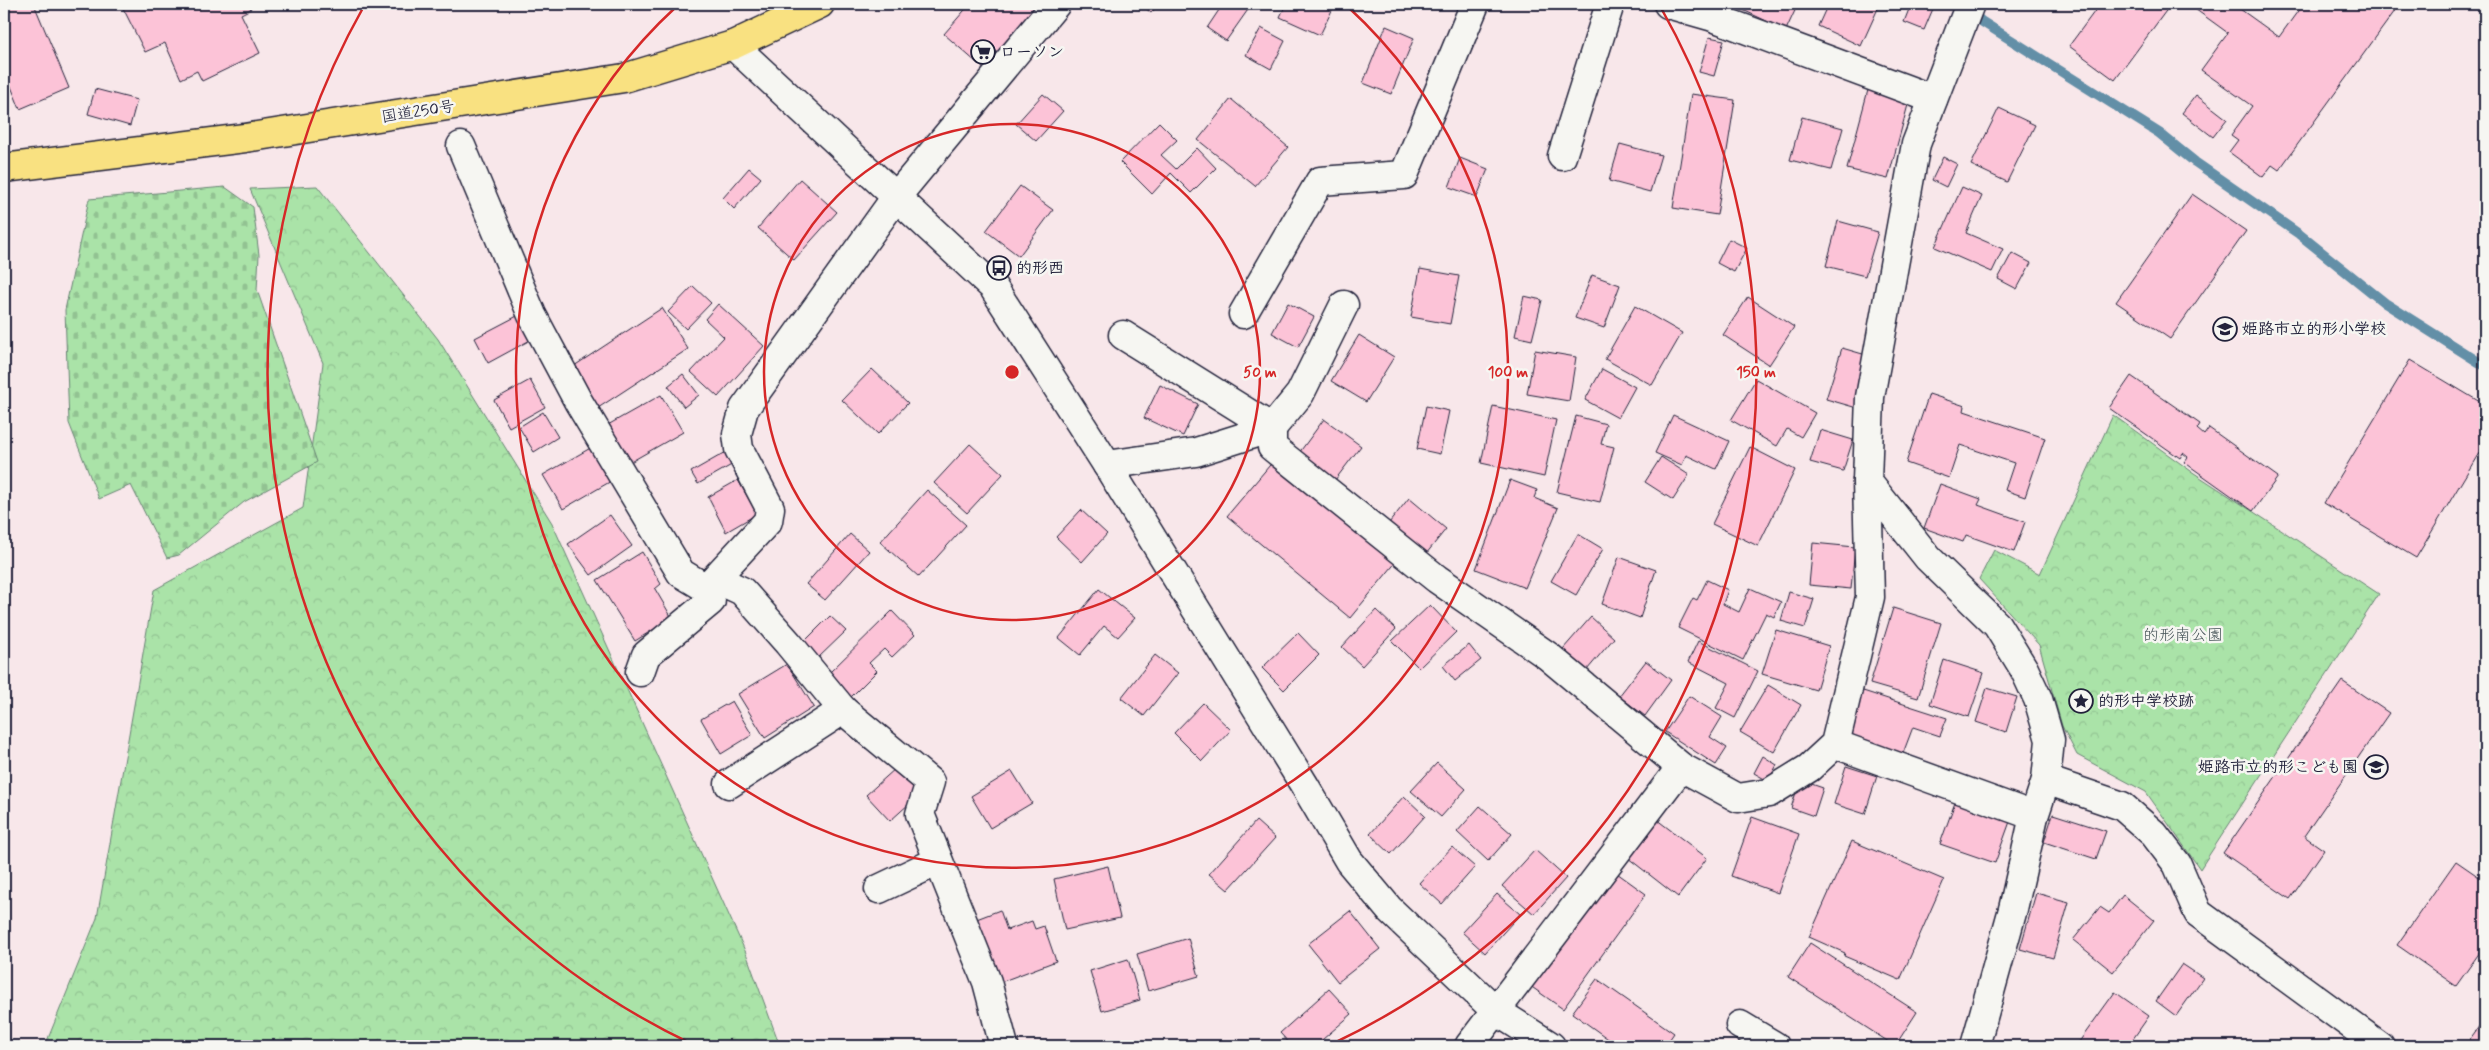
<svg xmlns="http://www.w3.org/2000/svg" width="2489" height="1050" viewBox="0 0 2489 1050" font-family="Mynerve,'Klee One',sans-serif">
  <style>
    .forest { fill: url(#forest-crowns); stroke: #668272 }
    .cemetery { fill: url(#cemetery-stones); stroke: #668272 }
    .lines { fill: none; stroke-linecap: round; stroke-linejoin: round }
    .stream { stroke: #638fa7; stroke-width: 10 }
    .building { fill: #fcc3d7; stroke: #22223b }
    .minor-casing { stroke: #22223b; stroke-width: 31 }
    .tertiary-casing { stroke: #22223b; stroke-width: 31 }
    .trunk-casing { stroke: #22223b; stroke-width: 31 }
    .minor { stroke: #f6f6f2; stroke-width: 28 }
    .tertiary { stroke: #f6f6f2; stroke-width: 28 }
    .trunk { stroke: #f9e181; stroke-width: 28 }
    .ring { fill: none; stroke: #d62828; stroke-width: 2.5 }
    .labels { text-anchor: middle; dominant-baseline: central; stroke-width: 5; stroke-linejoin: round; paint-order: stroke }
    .poi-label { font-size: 16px; font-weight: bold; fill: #22223b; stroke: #f6f6f2; text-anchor: start }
    .street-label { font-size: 16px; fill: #22223b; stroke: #f6f6f2 }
    .park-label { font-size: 16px; fill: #445256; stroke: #f6f6f2 }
    .centre { fill: #d62828; stroke: #f6f6f2; stroke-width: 2.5 }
    .ring-label { font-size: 15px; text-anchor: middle; font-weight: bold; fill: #d62828; stroke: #f6f6f2; stroke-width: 5; stroke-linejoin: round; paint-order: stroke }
  </style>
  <defs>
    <pattern id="forest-crowns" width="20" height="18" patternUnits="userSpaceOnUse" patternTransform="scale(1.25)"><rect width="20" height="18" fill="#aae3a8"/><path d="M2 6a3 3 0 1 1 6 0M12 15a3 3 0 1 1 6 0" fill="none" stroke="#92c292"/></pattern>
    <pattern id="cemetery-stones" width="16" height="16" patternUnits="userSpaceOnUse" patternTransform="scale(1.25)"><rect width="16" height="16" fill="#aae3a8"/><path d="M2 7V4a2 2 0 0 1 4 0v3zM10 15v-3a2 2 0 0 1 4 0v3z" fill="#92c292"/></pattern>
  </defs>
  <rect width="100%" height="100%" fill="#f8e7ea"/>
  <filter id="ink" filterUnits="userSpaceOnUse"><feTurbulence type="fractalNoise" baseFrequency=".02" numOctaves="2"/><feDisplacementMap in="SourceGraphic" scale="10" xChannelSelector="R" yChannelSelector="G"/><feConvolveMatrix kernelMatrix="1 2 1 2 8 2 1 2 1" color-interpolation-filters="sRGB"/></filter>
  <g filter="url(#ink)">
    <!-- forest -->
    <g class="forest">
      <path d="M317,186L438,339L552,523L746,953L780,1046H45L97,918L154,590L303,508L323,363L250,189Z"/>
      <path d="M2113,415L2191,471L2379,594L2200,869L2146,792L2077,755L2062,726L2039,645L1979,579L1994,550L2040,574Z"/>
    </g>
    <!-- cemetery -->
    <path class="cemetery" d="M225,187L253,207L259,255L257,290L317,462L244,502L179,555L167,558L131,485L99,499L69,423L65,310L89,199Z"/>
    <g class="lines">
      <!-- stream -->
      <path class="stream" d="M1969,9L1981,21L2159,133L2195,162L2299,234L2385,303L2485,366"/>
    </g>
    <!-- building -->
    <g class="building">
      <path d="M4,4H34L69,88L20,109L4,69Z"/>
      <path d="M121,4H248L251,9L241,14L260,53L202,81L197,71L181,79L165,43L145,52Z"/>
      <path d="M970,4H1043L985,70L944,34Z"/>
      <path d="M1141,4H1159L1151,13Z"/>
      <path d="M1223,4H1252L1226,41L1207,28Z"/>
      <path d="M1286,4H1335L1320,35L1280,17Z"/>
      <path d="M1746,4H1798L1786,30L1743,10Z"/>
      <path d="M1828,4H1880L1861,46L1818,26Z"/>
      <path d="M1911,4H1935L1924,30L1904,22Z"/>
      <path d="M2100,4H2171L2115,80L2069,46Z"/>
      <path d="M2188,4H2233L2279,37L2303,4L2309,6L2311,4H2400L2279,170L2272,165L2263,177L2229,152L2238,140L2231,135L2252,106L2201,70L2228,33Z"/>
      <path d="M1386,26L1414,38L1391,94L1363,83Z"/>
      <path d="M1261,28L1285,41L1271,69L1246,55Z"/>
      <path d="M1709,37L1724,40L1714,76L1699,72Z"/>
      <path d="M95,89L137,100L130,126L88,114Z"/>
      <path d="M1868,90L1909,101L1888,179L1847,169Z"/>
      <path d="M1043,94L1063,111L1036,141L1016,124Z"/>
      <path d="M1691,94L1735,100L1717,215L1673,208Z"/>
      <path d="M2196,95L2227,119L2213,137L2182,113Z"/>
      <path d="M1231,99L1288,147L1255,186L1198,140Z"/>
      <path d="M1999,108L2035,125L2007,182L1971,165Z"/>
      <path d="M1802,117L1843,128L1831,170L1790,160Z"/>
      <path d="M1159,122L1177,140L1161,155L1176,169L1197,148L1216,168L1191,193L1171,173L1152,194L1120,162Z"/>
      <path d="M1620,144L1661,155L1650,192L1609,181Z"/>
      <path d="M1943,157L1957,164L1946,187L1932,180Z"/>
      <path d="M1460,158L1488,169L1477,197L1449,187Z"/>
      <path d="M749,168L761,178L734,209L723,198Z"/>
      <path d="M800,179L837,212L794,260L758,228Z"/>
      <path d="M1020,186L1053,210L1019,256L986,231Z"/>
      <path d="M1962,187L1982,196L1966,233L2003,249L1992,272L1935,247Z"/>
      <path d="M2192,194L2246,231L2170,339L2116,302Z"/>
      <path d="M1838,221L1878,232L1865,276L1826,266Z"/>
      <path d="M1729,239L1747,248L1734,272L1717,263Z"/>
      <path d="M2012,253L2031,263L2017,289L1998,279Z"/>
      <path d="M1420,269L1459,276L1450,324L1411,317Z"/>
      <path d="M1592,275L1620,285L1604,328L1575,318Z"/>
      <path d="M693,286L711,303L686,329L668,312Z"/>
      <path d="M1524,296L1542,300L1532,340L1515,336Z"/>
      <path d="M1748,297L1794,327L1769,365L1723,335Z"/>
      <path d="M1288,303L1314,317L1298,347L1272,333Z"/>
      <path d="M718,304L764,346L718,397L691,372L724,337L705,319Z"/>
      <path d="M1635,306L1682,333L1652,385L1605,359Z"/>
      <path d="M662,308L688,349L598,408L571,368Z"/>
      <path d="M521,314L534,338L488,363L475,338Z"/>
      <path d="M1359,335L1394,357L1366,402L1331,381Z"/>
      <path d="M1842,348L1873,357L1857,408L1826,399Z"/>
      <path d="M1535,350L1576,357L1569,401L1527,394Z"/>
      <path d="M2410,360L2485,405V443L2416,558L2324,503Z"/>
      <path d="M872,369L908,403L878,434L842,400Z"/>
      <path d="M1602,369L1635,387L1618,418L1585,400Z"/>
      <path d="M683,374L699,395L684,407L668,386Z"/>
      <path d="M2131,376L2200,424L2197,429L2204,435L2209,428L2278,477L2253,511L2184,462L2188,457L2183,453L2180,458L2109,408Z"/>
      <path d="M1756,379L1815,413L1801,437L1787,429L1777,446L1731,420Z"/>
      <path d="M530,380L545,407L509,427L494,400Z"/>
      <path d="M1160,385L1198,404L1183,436L1144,418Z"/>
      <path d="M1929,394L1965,406L1964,411L2045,438L2025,497L2005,490L2014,463L1960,445L1949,478L1906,463Z"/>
      <path d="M661,395L683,432L627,464L606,426Z"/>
      <path d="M1426,406L1449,411L1440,454L1417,449Z"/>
      <path d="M1493,406L1556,420L1544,477L1481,463Z"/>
      <path d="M543,412L558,437L534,452L519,427Z"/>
      <path d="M1673,415L1729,441L1716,469L1686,455L1682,465L1655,453Z"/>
      <path d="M1576,416L1606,424L1601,444L1614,447L1600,502L1557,492Z"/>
      <path d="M1324,419L1361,446L1335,480L1299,453Z"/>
      <path d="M1820,430L1853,440L1843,471L1810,462Z"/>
      <path d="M970,444L1003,474L967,513L934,483Z"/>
      <path d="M594,446L613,480L563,509L543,475Z"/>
      <path d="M1750,447L1795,470L1758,546L1712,524Z"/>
      <path d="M728,451L735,463L698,484L691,472Z"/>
      <path d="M1661,457L1689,475L1673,500L1645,482Z"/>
      <path d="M1275,459L1397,561L1350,618L1227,516Z"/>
      <path d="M738,480L757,514L726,532L708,497Z"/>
      <path d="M1510,480L1537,490L1534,498L1558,508L1525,588L1476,569Z"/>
      <path d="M1940,484L1981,499L1978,505L2025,522L2014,552L1966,535L1963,542L1924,528Z"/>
      <path d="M927,490L966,525L919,577L880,542Z"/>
      <path d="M1409,498L1446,529L1426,554L1389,523Z"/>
      <path d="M1081,510L1107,534L1082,562L1056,537Z"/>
      <path d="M610,515L632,546L591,575L568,544Z"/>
      <path d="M850,534L869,551L825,600L806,584Z"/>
      <path d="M1578,534L1603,549L1576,595L1551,581Z"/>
      <path d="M1813,543L1855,547L1851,589L1809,585Z"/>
      <path d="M642,552L661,584L655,589L672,618L635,641L597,580Z"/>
      <path d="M1619,557L1656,570L1640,618L1602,604Z"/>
      <path d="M1707,580L1728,590L1723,604L1739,612L1750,588L1781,602L1774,617L1766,613L1743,660L1678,628L1693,598L1697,600Z"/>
      <path d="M1099,589L1135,618L1118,637L1104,626L1080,655L1059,638Z"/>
      <path d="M1789,592L1814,599L1805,628L1781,621Z"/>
      <path d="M1430,605L1456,632L1419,668L1392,641Z"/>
      <path d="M1893,608L1941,623L1918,698L1870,684Z"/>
      <path d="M1376,610L1396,629L1362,666L1342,647Z"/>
      <path d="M892,611L915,635L892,657L884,649L869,663L877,671L850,698L827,675Z"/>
      <path d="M830,616L846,631L817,659L802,644Z"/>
      <path d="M1591,617L1614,638L1587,670L1563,649Z"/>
      <path d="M1776,630L1829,646L1816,690L1762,674Z"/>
      <path d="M1298,633L1319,655L1284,690L1262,668Z"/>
      <path d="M1698,641L1758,671L1735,718L1716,708L1729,683L1688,662Z"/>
      <path d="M1469,645L1481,660L1455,681L1443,666Z"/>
      <path d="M1155,655L1178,673L1144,716L1121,698Z"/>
      <path d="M1944,660L1984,673L1969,717L1930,704Z"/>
      <path d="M1646,661L1671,680L1645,716L1619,696Z"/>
      <path d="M787,664L814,707L765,738L738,694Z"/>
      <path d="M2342,681L2389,713L2304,836L2324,850L2290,899L2223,853Z"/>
      <path d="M1768,685L1801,705L1774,752L1740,732Z"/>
      <path d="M1987,688L2017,697L2006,732L1976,722Z"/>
      <path d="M1860,690L1947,718L1940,736L1913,727L1902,756L1844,737Z"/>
      <path d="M1689,696L1722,717L1710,737L1727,748L1716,765L1665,732Z"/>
      <path d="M732,701L752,735L721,754L701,719Z"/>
      <path d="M1203,703L1231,730L1202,761L1174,733Z"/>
      <path d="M1763,756L1777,765L1768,781L1754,773Z"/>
      <path d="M1437,763L1466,789L1441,817L1411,791Z"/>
      <path d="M1846,766L1877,776L1865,814L1834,804Z"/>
      <path d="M896,768L920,794L890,821L866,795Z"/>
      <path d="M1012,771L1032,803L990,828L971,796Z"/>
      <path d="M1800,780L1823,788L1814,816L1791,808Z"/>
      <path d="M1404,796L1425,816L1391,854L1370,834Z"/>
      <path d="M1957,797L2012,816L1995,863L1940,844Z"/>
      <path d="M1480,806L1512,834L1488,861L1457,832Z"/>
      <path d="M2053,814L2106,831L2096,859L2044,842Z"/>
      <path d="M1652,816L1707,858L1678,897L1623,854Z"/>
      <path d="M1752,817L1799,834L1778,893L1731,876Z"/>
      <path d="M1256,821L1275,838L1228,890L1209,874Z"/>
      <path d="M1852,841L1944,880L1900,980L1844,956L1845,953L1809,937Z"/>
      <path d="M1452,847L1475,867L1442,904L1419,883Z"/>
      <path d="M1535,850L1566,878L1534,914L1502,886Z"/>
      <path d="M2456,861L2485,881V945L2456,986L2397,945Z"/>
      <path d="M1108,866L1120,918L1065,930L1054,879Z"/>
      <path d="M1610,868L1646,894L1563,1009L1526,983Z"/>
      <path d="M2036,893L2069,902L2053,958L2020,949Z"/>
      <path d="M1497,894L1520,914L1485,953L1462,932Z"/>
      <path d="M2123,895L2154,920L2113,972L2073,940L2100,907L2109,913Z"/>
      <path d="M1000,910L1007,930L1032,921L1035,929L1044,926L1056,961L998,983L974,920Z"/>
      <path d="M1350,911L1380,949L1338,982L1308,944Z"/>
      <path d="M1188,938L1199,976L1148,991L1137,954Z"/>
      <path d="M1810,943L1917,1012L1895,1046L1788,977Z"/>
      <path d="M1128,959L1140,1000L1102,1011L1090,971Z"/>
      <path d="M2182,964L2203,978L2176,1016L2156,1001Z"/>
      <path d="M1597,979L1674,1033L1665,1046H1618L1572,1013Z"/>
      <path d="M1329,989L1352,1014L1315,1046H1292L1280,1033Z"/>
      <path d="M2115,992L2149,1016L2128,1046H2076Z"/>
      <path d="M2485,1018V1046H2465Z"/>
    </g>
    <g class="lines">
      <!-- minor casing -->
      <g class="minor-casing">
        <g id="minor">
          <path d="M1668,4L1710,16L1933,99"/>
          <path d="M1970,4L1916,144L1870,397L1867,481L1928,558L1997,625L2024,669L2038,699L2050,740L2046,780L2034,816L2013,909L1975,1046"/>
          <path d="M461,146L532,315L578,401L681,573L706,588L768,521L770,508L739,449L737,434L744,409L896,197L1056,4"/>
          <path d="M1562,156L1610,4"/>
          <path d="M1243,314L1320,181L1404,175L1475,4"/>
          <path d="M1123,335L1272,428V447L1437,579L1548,656L1681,767L1738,798L1769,793L1809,768L1835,744L1870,597L1867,481"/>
          <path d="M1107,465L1196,452L1272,428L1300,394L1344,305"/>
          <path d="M716,579L742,591L788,643L843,710L930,782L920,814L987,982L1004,1046"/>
          <path d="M640,672L646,655L711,601L706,588"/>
          <path d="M1835,744L2034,816"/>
          <path d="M2046,780L2122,806L2154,834L2177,864L2198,913L2380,1046"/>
          <path d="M729,784L843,710"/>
          <path d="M879,889L938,861"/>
          <path d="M1740,1025L1775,1046"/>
          <path d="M1469,1046L1681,767"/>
        </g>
      </g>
      <!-- tertiary casing -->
      <g class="tertiary-casing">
        <path id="tertiary" d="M733,45L993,287L1107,465L1305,786L1349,861L1389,909L1496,1011L1551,1046"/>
      </g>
      <!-- trunk casing -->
      <g class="trunk-casing">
        <path id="trunk" d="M4,168L245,138L624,78L733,45L820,4"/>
      </g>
      <!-- minor -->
      <use href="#minor" class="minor"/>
      <!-- tertiary -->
      <use href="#tertiary" class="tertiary"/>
      <!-- trunk -->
      <use href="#trunk" class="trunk"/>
    </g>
  </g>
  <!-- distance rings -->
  <g class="ring">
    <circle cx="1012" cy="372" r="248"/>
    <path d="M1347 6A496 496 0 1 1 677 6"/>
    <path d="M692 1044A744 744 0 0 1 364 6M1660 6A744 744 0 0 1 1332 1044"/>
  </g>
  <!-- icons -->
  <defs>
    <g id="supermarket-ring" transform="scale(1.25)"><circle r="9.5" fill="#f6f6f2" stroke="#22223b" stroke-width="1.5"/><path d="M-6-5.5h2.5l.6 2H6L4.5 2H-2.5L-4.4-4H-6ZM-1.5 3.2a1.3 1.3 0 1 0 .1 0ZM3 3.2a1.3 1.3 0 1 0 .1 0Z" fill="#22223b"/></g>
    <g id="bus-ring" transform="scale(1.25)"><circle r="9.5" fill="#f6f6f2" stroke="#22223b" stroke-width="1.5"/><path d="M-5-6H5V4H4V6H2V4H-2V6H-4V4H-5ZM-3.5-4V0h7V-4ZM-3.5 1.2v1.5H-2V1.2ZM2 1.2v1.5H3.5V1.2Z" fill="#22223b"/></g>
    <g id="school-ring" transform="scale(1.25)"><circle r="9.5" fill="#f6f6f2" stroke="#22223b" stroke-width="1.5"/><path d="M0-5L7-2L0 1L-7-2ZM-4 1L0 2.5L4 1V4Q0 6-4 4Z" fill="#22223b"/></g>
    <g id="sight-ring" transform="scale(1.25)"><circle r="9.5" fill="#f6f6f2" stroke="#22223b" stroke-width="1.5"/><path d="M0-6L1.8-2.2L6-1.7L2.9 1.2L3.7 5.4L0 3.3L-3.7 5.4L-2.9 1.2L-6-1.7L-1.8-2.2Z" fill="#22223b"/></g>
  </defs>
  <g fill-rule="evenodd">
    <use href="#supermarket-ring" x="983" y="52"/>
    <use href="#bus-ring" x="999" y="268"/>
    <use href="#school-ring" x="2225" y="329"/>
    <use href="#sight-ring" x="2081" y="701"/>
    <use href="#school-ring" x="2376" y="767"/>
  </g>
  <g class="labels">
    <!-- poi labels -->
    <g class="poi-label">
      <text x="1000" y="52">ローソン</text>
      <text x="1016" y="268">的形西</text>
      <text x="2242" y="329">姫路市立的形小学校</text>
      <text x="2098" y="701">的形中学校跡</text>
      <text x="2358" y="767" text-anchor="end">姫路市立的形こども園</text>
    </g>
    <!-- street labels -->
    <g class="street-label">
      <text transform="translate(418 112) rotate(-9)">国道250号</text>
    </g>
    <!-- park labels -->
    <g class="park-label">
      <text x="2183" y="635">的形南公園</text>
    </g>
  </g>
  <circle cx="1012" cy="372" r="8" class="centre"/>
  <g class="ring-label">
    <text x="1260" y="377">50 m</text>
    <text x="1508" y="377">100 m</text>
    <text x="1756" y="377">150 m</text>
  </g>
  <!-- margin -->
  <rect width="2489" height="1050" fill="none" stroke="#f6f6f2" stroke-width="20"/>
  <rect x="10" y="10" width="2469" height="1030" fill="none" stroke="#22223b" stroke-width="2" filter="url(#ink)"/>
</svg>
